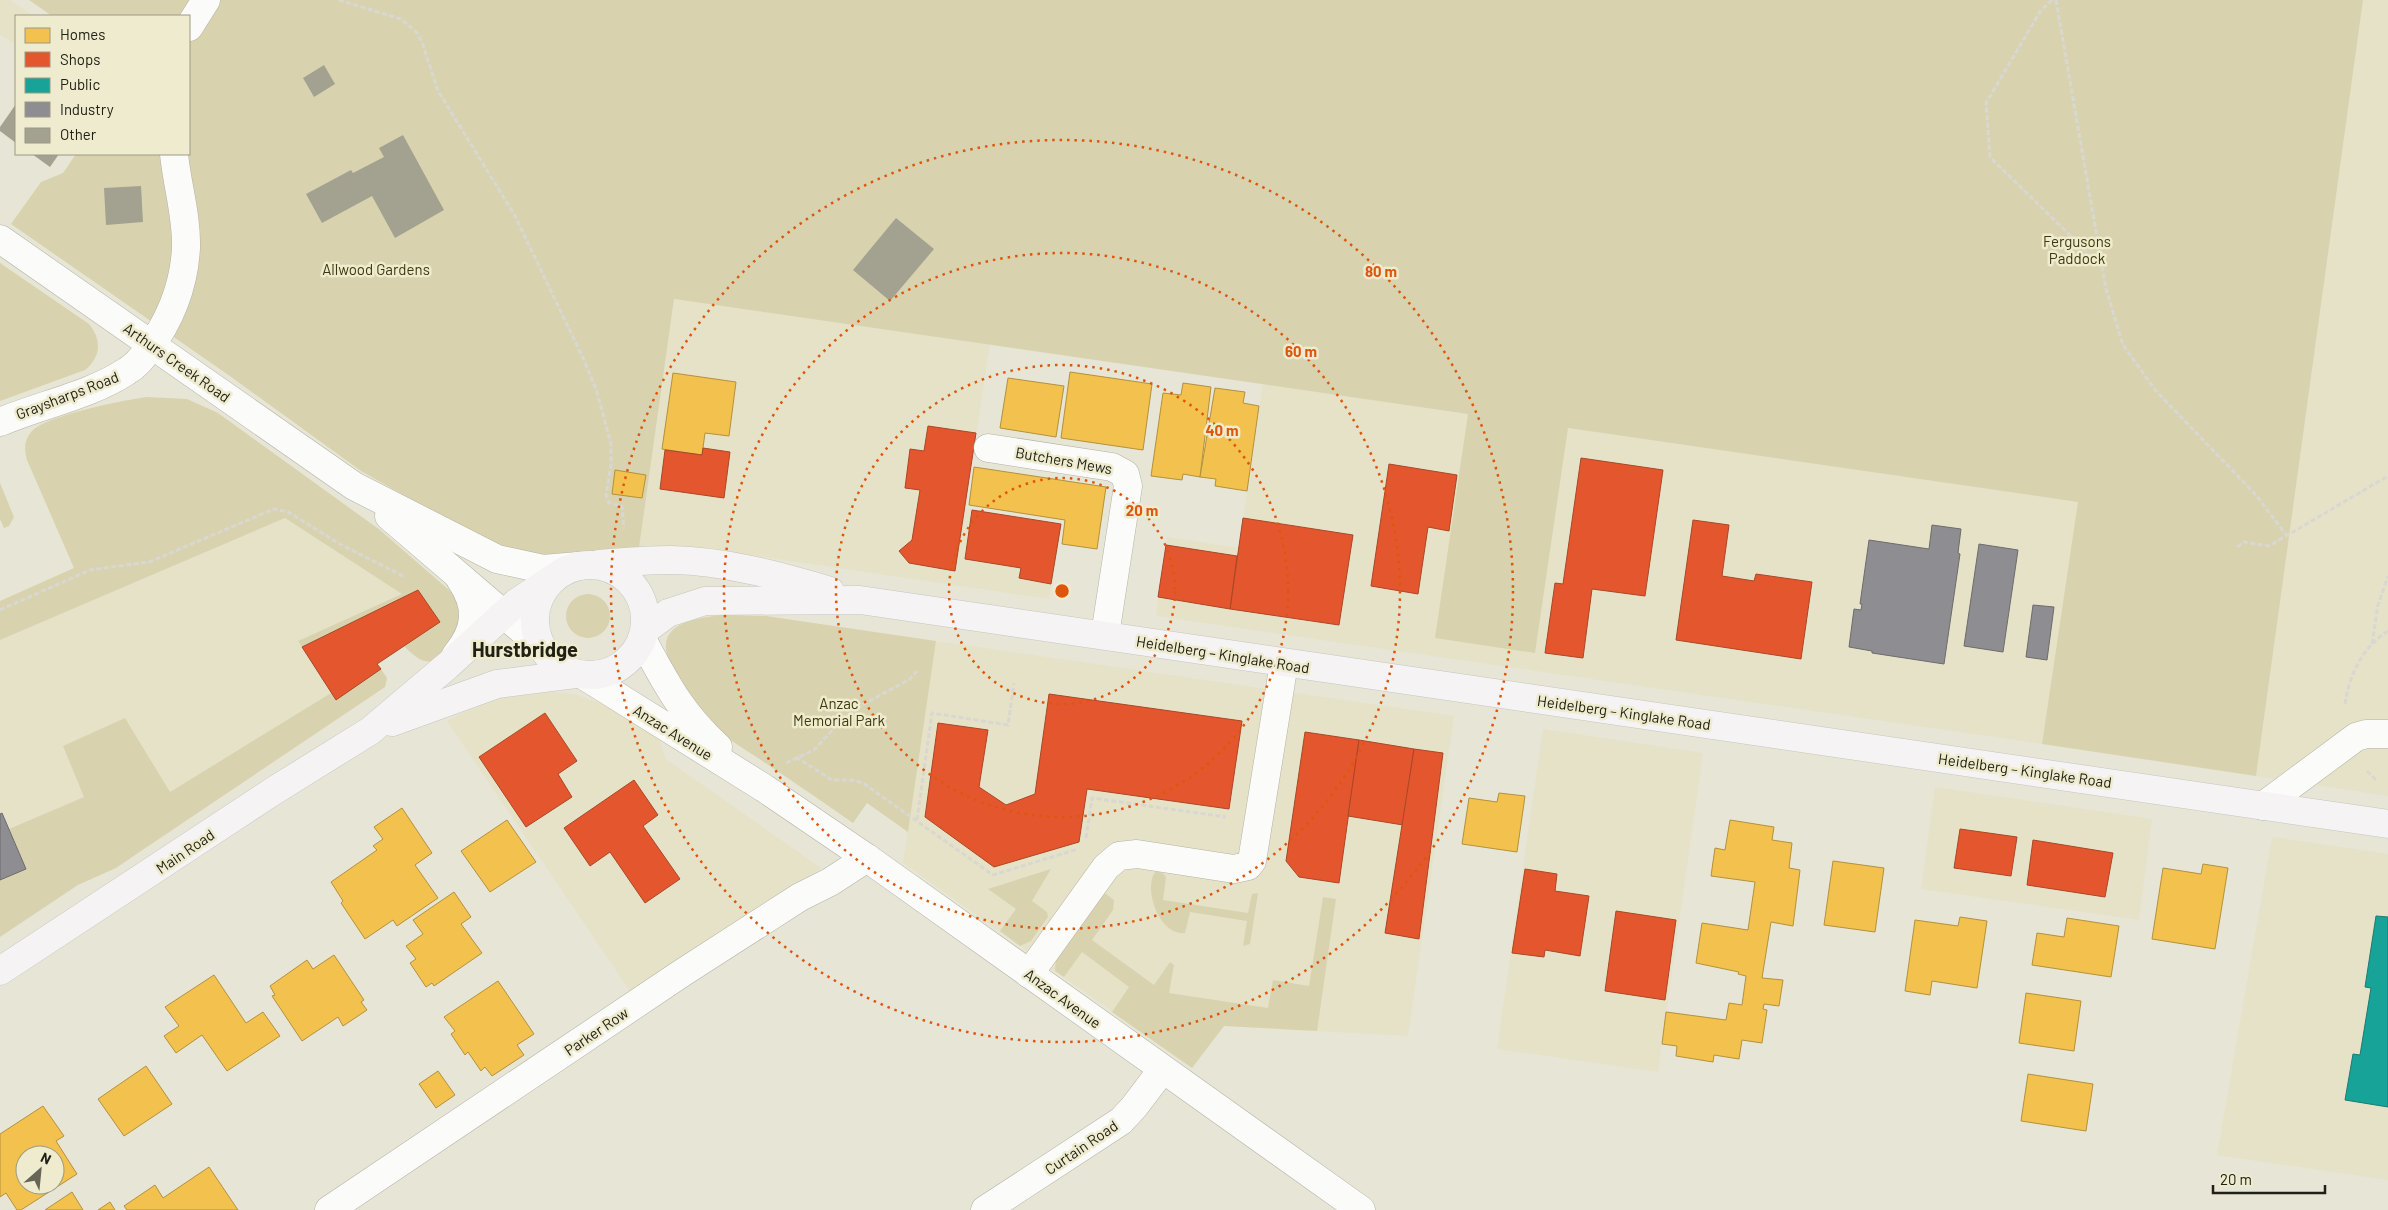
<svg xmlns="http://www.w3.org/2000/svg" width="2388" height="1210" viewBox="0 0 2388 1210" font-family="Barlow,sans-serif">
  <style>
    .built { fill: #e6e2c7 }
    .green { fill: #d8d3ae }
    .homes { fill: #f2c14e; stroke: #b3913d; fill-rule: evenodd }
    .shops { fill: #e4572e; stroke: #aa4626 }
    .public { fill: #17a398; stroke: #1a7c71 }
    .industry { fill: #8d8d92; stroke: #6d6c6c }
    .building { fill: #a3a18f }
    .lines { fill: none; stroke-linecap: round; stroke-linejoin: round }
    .minor-casing { stroke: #b3b2a6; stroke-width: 29 }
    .major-casing { stroke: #c6c5bd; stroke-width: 29 }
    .path { stroke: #d8d7d2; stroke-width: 3; stroke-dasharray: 5 2.5; stroke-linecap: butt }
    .minor { stroke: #fbfbf9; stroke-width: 28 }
    .major { stroke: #f5f3f4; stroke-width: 28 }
    .ring { fill: none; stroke: #de560c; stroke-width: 2.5; stroke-dasharray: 2.5 5 }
    .labels { text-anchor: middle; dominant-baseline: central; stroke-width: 5; stroke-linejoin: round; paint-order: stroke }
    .park-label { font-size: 15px; fill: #3e390c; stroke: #eeebce }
    .street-label { font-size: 15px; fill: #212015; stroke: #eeebce }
    .district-label { font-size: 20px; font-weight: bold; fill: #212015; stroke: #eeebce }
    .centre { fill: #de560c; stroke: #eeebce; stroke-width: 2.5 }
    .ring-label { font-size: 15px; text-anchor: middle; font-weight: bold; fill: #de560c; stroke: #eeebce; stroke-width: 5; stroke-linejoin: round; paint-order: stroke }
  </style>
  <rect width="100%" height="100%" fill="#e7e5d5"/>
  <!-- built -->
  <g class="built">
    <path d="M0,0H10L33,16H16V45L0,34Z"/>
    <path d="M2363,0H2388V796L2256,776Z"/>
    <path d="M674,299L990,344L965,508L1061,524L1049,599L737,553L696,549L639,548Z"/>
    <path d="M1263,384L2079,502L2042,744L1156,616L1167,537L1239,548Z"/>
    <path d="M285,518L403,594L298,641L331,693L169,793L84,797L9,829L0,814V640Z"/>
    <path d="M936,641L1454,716L1408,1036L1224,1026L1192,1068L903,863Z"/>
    <path d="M546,692L573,694L612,707L659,738L666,759L821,868L632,994L447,721L488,700L506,695Z"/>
    <path d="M1543,729L1703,753L1658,1072L1497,1049Z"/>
    <path d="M1935,787L2152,819L2139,920L1921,889Z"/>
    <path d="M2272,837L2388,854V1180L2217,1155Z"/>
  </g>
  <!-- green -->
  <g class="green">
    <path d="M29,0H2363L2256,776L2042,744L2078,502L1568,428L1535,653L1435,638L1468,414L674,299L639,548L536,555L490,544L361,471L227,374L11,224L41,182L63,173L76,154H189V16H52Z"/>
    <path d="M0,263L89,324C102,340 101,357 85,370L0,401Z"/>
    <path d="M147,397L187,399L218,413L380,530L449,590C473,619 455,636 436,661C422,664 414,656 404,646L440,622L418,590L302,647L298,641L402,594L285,518L0,640V601L74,568L27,460C24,449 24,440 32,431C48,415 124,400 147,397Z"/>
    <path d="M0,483L14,517L9,526L4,528L0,519Z"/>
    <circle cx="588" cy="616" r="22"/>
    <path d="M724,615L766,616L936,641L908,832L867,803L853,823C823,802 792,781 761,760C741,747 717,733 701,713C693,702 686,689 678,678C647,630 680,619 724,615Z"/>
    <path d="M381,669L387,678L385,687L141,851L116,868L78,885L0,937V880L9,829L84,797L63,746L125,718L170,792L331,693L336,700Z"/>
    <path d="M1051,869L1032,901L1047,912L1048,917L1031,941L1020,946L1000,931L1016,909L988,889Z"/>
    <path d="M1158,871L1165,875L1166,878L1163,900L1248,913L1252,894L1258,893L1250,944L1243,946L1247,921L1190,912L1185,933C1160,936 1143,890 1155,872Z"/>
    <path d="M1106,894L1114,900L1113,910L1092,940L1154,985L1170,962L1174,965L1169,993L1268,1008L1273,980L1309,986L1323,897L1336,899L1317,1031L1224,1026L1192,1068L1112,1012L1129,987L1082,952L1064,977L1055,971L1056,958L1102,895Z"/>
  </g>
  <!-- homes -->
  <g class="homes">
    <path d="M1070,372L1152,384L1143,450L1061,438Z"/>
    <path d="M673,373L736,382L729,436L705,433L702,455L662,449Z"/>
    <path d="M1008,378L1064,386L1056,437L1000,428Z"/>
    <path d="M1183,383L1211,387L1200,477L1183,474L1182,480L1151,476L1163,393L1181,395Z"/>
    <path d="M1215,388L1245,392L1243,403L1259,406L1247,491L1215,486L1216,479L1200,477Z"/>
    <path d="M974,467L1106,487L1097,549L1062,544L1065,520L969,505Z"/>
    <path d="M615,470L646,475L642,498L612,494Z"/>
    <path d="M1499,793L1525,796L1517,852L1462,844L1469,798L1497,802Z"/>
    <path d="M402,808L432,853L415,865L438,898L397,926L393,920L365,939L341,903L343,901L331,882L377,850L373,846L383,839L374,827Z"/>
    <path d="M507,820L536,862L490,892L461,851Z"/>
    <path d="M1730,820L1774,827L1772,840L1792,843L1789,868L1800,870L1793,926L1771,922L1762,978L1783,980L1779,1006L1764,1004L1763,1009L1767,1010L1762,1043L1742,1040L1739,1059L1714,1055L1713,1062L1676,1056L1677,1046L1662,1044L1666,1012L1726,1020L1729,1003L1742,1005L1746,976L1738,974L1739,972L1696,963L1702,923L1748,930L1755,882L1711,876L1715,848L1725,850Z"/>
    <path d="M1833,861L1884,868L1875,932L1824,925Z"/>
    <path d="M2203,864L2228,868L2215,949L2152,939L2163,868L2201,874Z"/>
    <path d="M454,892L471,917L461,924L482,953L434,986L432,983L426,987L410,963L416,959L406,946L423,934L413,920Z"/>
    <path d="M1960,917L1987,921L1977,988L1932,981L1930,995L1905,991L1915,920L1958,926Z"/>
    <path d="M2067,918L2119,926L2111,977L2032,965L2037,933L2064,937Z"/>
    <path d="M334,955L364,1000L361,1002L367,1010L343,1026L338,1017L302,1041L272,996L275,995L270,986L307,960L313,969Z"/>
    <path d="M214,975L246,1023L263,1012L280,1036L227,1071L202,1035L176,1053L164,1036L179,1026L165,1007Z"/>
    <path d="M498,981L534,1034L517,1045L524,1055L492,1076L485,1067L481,1071L468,1052L465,1055L451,1034L455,1031L444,1017Z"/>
    <path d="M2026,993L2081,1001L2074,1051L2019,1043Z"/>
    <path d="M146,1066L172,1104L124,1136L98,1099Z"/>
    <path d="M438,1071L455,1095L436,1108L419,1084Z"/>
    <path d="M2028,1074L2093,1084L2086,1131L2021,1121Z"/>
    <path d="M43,1106L64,1136L56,1141L77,1174L21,1210H17L6,1193L0,1197V1134ZM25,1155H55V1185H25Z"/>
    <path d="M209,1167L238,1210H127L124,1206L155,1185L163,1198Z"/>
    <path d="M72,1192L83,1210H45Z"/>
    <path d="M110,1202L115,1210H98Z"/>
  </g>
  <!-- shops -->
  <g class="shops">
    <path d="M928,426L976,433L955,571L909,563L899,551L912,540L920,490L905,488L910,449L924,451Z"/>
    <path d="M703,448L730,452L724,498L660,489L665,450L702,455Z"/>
    <path d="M1581,458L1663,470L1645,596L1592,589L1583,658L1545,653L1555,583L1563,584Z"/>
    <path d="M1389,464L1457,475L1449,531L1428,527L1418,594L1371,586Z"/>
    <path d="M972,510L1061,524L1051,584L1019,578L1021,568L965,559Z"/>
    <path d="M1243,518L1353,535L1339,625L1230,609Z"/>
    <path d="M1693,520L1729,525L1722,576L1754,581L1756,574L1812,582L1801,659L1676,640Z"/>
    <path d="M1166,545L1237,556L1230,609L1158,597Z"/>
    <path d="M418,590L440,622L377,664L381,669L336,700L302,647Z"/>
    <path d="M1049,694L1242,721L1229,809L1087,789L1079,842L994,867L925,817L938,723L988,730L979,787L1006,805L1035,794Z"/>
    <path d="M545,713L577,761L558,774L572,797L526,827L479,757Z"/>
    <path d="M1305,732L1359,740L1339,883L1299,877L1286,861Z"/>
    <path d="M1359,740L1414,749L1403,825L1348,816Z"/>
    <path d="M1414,749L1443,753L1419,939L1385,933Z"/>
    <path d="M634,780L658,815L643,826L680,879L645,903L610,852L590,866L564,828Z"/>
    <path d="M1960,829L2017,837L2011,876L1954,868Z"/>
    <path d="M2033,840L2113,853L2105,897L2027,885Z"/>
    <path d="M1525,869L1557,874L1555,891L1589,896L1580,956L1545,950L1544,957L1512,953Z"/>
    <path d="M1616,911L1676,920L1665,1000L1605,991Z"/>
  </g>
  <!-- public -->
  <path class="public" d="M2376,916L2388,917V1107L2345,1100L2353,1054L2360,1055L2371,988L2365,987Z"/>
  <!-- industry -->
  <g class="industry">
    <path d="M1932,525L1961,529L1958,553L1960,554L1944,664L1872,653V651L1849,647L1854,609L1861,610L1862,604H1860L1869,540L1929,549Z"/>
    <path d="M1979,544L2018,550L2003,652L1964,646Z"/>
    <path d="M2033,605L2054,607L2047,660L2026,657Z"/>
    <path d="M2,813L26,869L0,880V814Z"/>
  </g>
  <!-- building -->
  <g class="building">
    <path d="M324,65L335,84L314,97L303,78Z"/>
    <path d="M16,104V143L0,131V127Z"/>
    <path d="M403,135L444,210L395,238L372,196L322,223L306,194L351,170L353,173L384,157L379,148Z"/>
    <path d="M32,154H59L50,167Z"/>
    <path d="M141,186L143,222L106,225L104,188Z"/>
    <path d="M896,218L934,249L890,301L853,270Z"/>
  </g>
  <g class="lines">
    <!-- minor casing -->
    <g class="minor-casing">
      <g id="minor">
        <path d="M189,27L206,0"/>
        <path d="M0,239L354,486L497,559L543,569L579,566"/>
        <path d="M0,422C40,405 91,395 127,371C136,366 142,358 148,350C171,319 184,286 186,248C187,216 177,185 174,154"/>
        <path d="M988,448L1112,467L1125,474L1128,486L1105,635"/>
        <path d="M389,516L542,647"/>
        <path d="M642,639C666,683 680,712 718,747"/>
        <path d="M456,655C477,629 479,607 460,579"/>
        <path d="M583,675L764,788L867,858L1361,1210"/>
        <path d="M2263,806L2356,737L2366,734H2388"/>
        <path d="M1029,974L1106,867L1119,856L1137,854L1234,869L1248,866L1252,861L1284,663"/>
        <path d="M329,1210L682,973L800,897L830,882L867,858"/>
        <path d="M985,1210L1121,1121L1134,1107L1162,1070"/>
      </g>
    </g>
    <!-- major casing -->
    <g class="major-casing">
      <g id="major">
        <path d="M599,564C623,562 648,560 672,560C725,561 780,576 830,591"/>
        <circle cx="590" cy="620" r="55"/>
        <path d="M645,630L668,613L705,601L860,600L2388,824"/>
        <path d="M392,722L497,684L575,674"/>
        <path d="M0,971L275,790L370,731L447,666L516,603L552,579"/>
      </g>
    </g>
    <!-- path -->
    <g class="path">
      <path d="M339,0L401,19L417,33L422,42L438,91L514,214L584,360L597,392L611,444V465L606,495L609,503L622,506L624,529"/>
      <path d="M2052,0L2041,10L1986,103L1990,157L2090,255L2101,260"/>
      <path d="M2056,0L2106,289L2123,345L2156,391L2256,495L2287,536"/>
      <path d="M2237,547L2244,542L2269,546L2388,476"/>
      <path d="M0,610L90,570L149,562L274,509L288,512L340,544L405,577"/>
      <path d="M2372,644L2378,605L2388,576"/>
      <path d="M2345,704C2349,676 2362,647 2388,631"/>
      <path d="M796,757L832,780H851L863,783L993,875L1078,849"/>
      <path d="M786,763L814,750L837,725L862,705L910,679L917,671"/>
      <path d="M2367,771L2377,781"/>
      <path d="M917,820L932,713L1008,725L1014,683"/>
      <path d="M1086,838L1092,798L1226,817"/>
    </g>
    <!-- minor -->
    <use href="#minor" class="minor"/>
    <!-- major -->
    <use href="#major" class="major"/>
  </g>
  <!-- distance rings -->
  <g class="ring">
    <circle cx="1062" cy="591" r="113"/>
    <circle cx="1062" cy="591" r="226"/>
    <circle cx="1062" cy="591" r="338"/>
    <circle cx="1062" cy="591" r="451"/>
  </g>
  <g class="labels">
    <!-- park labels -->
    <g class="park-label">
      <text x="2077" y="241">Fergusons<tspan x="2077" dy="17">Paddock</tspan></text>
      <text x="376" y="269">Allwood Gardens</text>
      <text x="839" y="703">Anzac<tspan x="839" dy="17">Memorial Park</tspan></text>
    </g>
    <!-- street labels -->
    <g class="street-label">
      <text transform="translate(177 362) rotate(35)">Arthurs Creek Road</text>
      <text transform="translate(67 395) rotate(-21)">Graysharps Road</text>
      <text transform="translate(1064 460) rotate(10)">Butchers Mews</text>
      <text transform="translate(1223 654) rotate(9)">Heidelberg – Kinglake Road</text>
      <text transform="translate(1624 712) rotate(8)">Heidelberg – Kinglake Road</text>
      <text transform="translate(673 732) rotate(32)">Anzac Avenue</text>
      <text transform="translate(2025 770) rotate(8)">Heidelberg – Kinglake Road</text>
      <text transform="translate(185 851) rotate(-34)">Main Road</text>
      <text transform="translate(1063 998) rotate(36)">Anzac Avenue</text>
      <text transform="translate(596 1031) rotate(-34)">Parker Row</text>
      <text transform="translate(1081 1147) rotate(-34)">Curtain Road</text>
    </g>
    <!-- district labels -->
    <g class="district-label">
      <text x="525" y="649">Hurstbridge</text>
    </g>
  </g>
  <circle cx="1062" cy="591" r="8" class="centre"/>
  <g class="ring-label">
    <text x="1381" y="277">80 m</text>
    <text x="1301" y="357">60 m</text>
    <text x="1222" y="436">40 m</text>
    <text x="1142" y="516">20 m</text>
  </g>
  <!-- legend -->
  <rect x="15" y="15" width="175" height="140" fill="#eeebce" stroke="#9c9a84"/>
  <rect x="25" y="28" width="25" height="15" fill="#f2c14e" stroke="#9c9a84"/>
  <text x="60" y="40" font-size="15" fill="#212015">Homes</text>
  <rect x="25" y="52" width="25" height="15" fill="#e4572e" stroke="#9c9a84"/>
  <text x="60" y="65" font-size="15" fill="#212015">Shops</text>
  <rect x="25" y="78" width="25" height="15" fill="#17a398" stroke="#9c9a84"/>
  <text x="60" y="90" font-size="15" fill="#212015">Public</text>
  <rect x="25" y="102" width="25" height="15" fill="#8d8d92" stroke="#9c9a84"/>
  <text x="60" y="115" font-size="15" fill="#212015">Industry</text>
  <rect x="25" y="128" width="25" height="15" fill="#a3a18f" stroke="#9c9a84"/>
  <text x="60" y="140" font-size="15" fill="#212015">Other</text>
  <!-- north arrow -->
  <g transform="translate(40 1170) rotate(27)"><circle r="24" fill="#eeebce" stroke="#9c9a84"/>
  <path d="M0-4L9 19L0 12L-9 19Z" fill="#666558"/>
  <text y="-8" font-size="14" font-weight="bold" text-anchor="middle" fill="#212015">N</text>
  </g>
  <!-- scale -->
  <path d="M2213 1185v8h112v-8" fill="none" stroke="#212015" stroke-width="2.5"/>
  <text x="2220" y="1185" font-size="15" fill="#212015" stroke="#eeebce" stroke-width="4" paint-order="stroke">20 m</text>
</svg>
